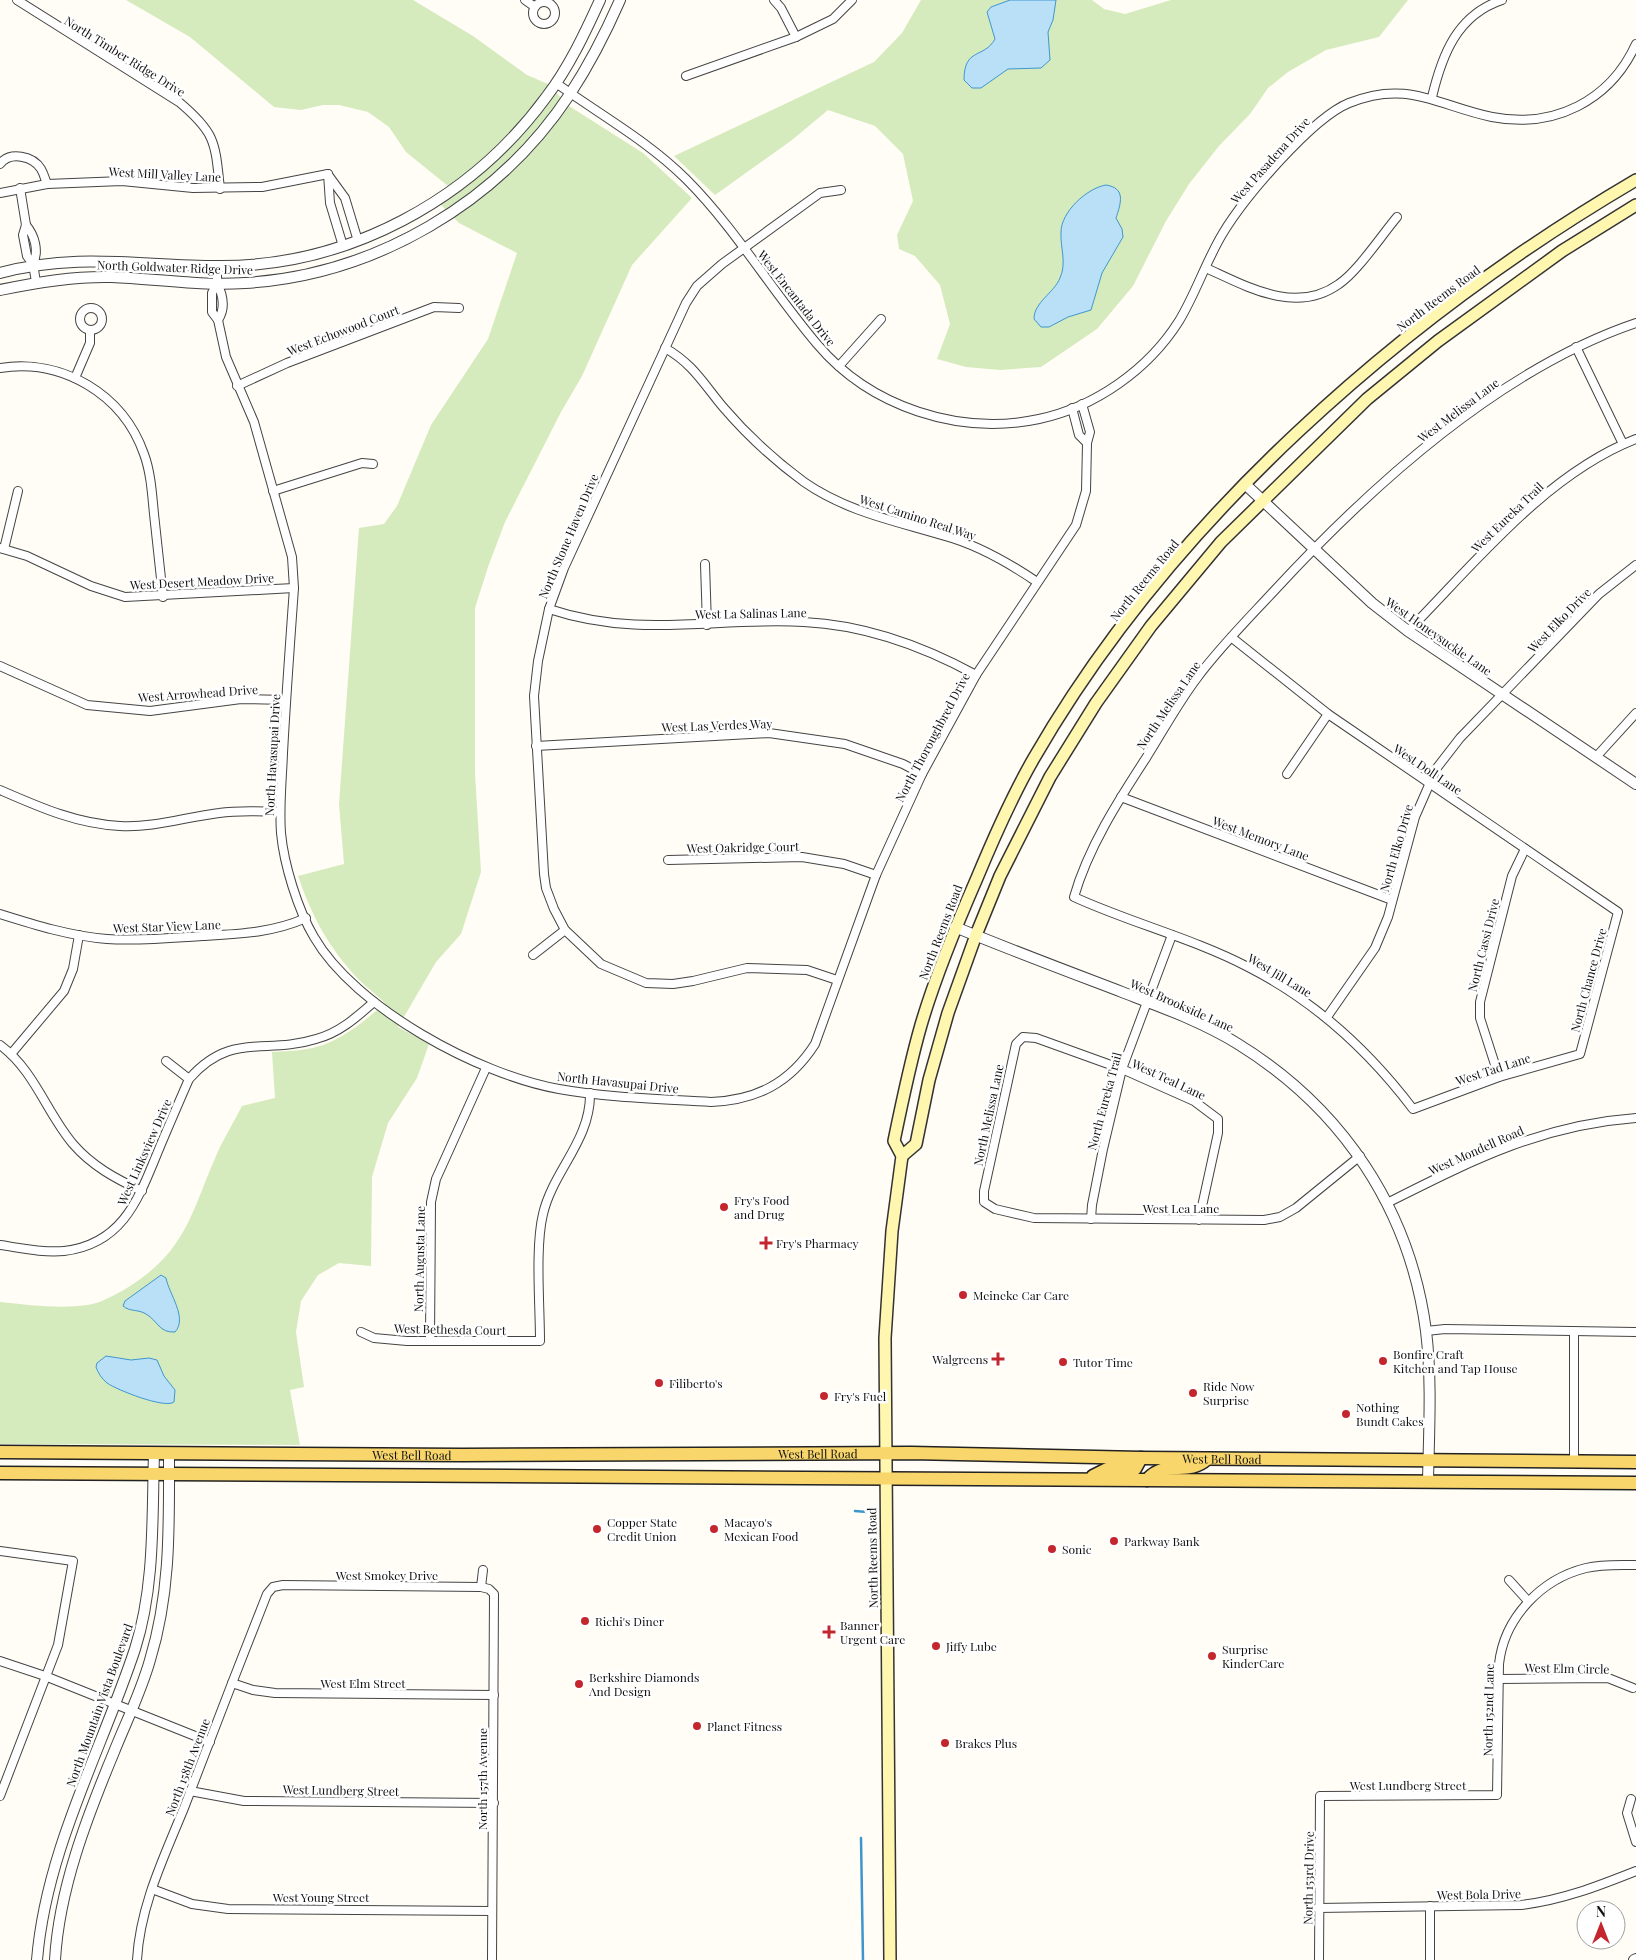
<svg xmlns="http://www.w3.org/2000/svg" width="1636" height="1960" viewBox="0 0 1636 1960" font-family="'Playfair Display',serif">
  <style>
    .green { fill: #d5ebbd }
    .water { fill: #b9e0f7; stroke: #3f96cf }
    .lines { fill: none; stroke-linecap: round; stroke-linejoin: round }
    .stream { stroke: #3f96cf; stroke-width: 2.5 }
    .minor-casing { stroke: #444; stroke-width: 10 }
    .tertiary-casing { stroke: #444; stroke-width: 12 }
    .secondary-casing { stroke: #333; stroke-width: 14 }
    .primary-casing { stroke: #222; stroke-width: 15 }
    .minor { stroke: #fff; stroke-width: 8 }
    .tertiary { stroke: #fff; stroke-width: 10 }
    .secondary { stroke: #fff6b0; stroke-width: 11 }
    .primary { stroke: #f9d66b; stroke-width: 12 }
    .poi-dot { fill: #c4262e; stroke: #fff; stroke-width: 2 }
    .labels { text-anchor: middle; dominant-baseline: central; stroke-width: 5; stroke-linejoin: round; paint-order: stroke }
    .street-label { font-size: 12px; fill: #111; stroke: #fff }
    .poi-label { font-size: 12px; fill: #111; stroke: #fff; text-anchor: start }
  </style>
  <rect width="100%" height="100%" fill="#fffdf5"/>
  <!-- green -->
  <g class="green">
    <path d="M126,0H413L473,36L527,75L548,84L569,106L643,153L692,198L632,265L582,376L561,412L505,522L488,567L475,608V774L481,872L461,934L436,962L398,1027L429,1044L417,1078L388,1123L372,1177L371,1266L339,1263L318,1275L301,1301L296,1332L304,1387L290,1390L300,1445L0,1444V1302C29,1305 59,1309 87,1305C99,1304 112,1296 122,1291C189,1252 191,1210 220,1147C227,1133 235,1120 242,1106L275,1098L272,1052C284,1051 296,1051 307,1049C336,1045 364,1022 385,1003C377,995 367,988 359,980C329,948 312,917 298,876L344,864L339,804L359,528L384,524L397,506L431,425L488,339L517,253L459,223L433,197L448,186L406,152L389,127L368,112L339,105H323L301,110L274,107L190,37Z"/>
    <path d="M921,0H1092L1104,9L1125,14L1171,0H1408L1379,37L1326,50L1288,72L1268,88L1250,114L1219,146L1189,184L1166,221L1133,286L1097,329L1041,367L1000,370L966,367L937,359L950,324L940,285L915,256L899,249L897,235L913,201L903,154L875,126L828,110L792,140L715,195L674,156L874,62L902,33Z"/>
  </g>
  <!-- water -->
  <g class="water">
    <path d="M1010,0H1056L1053,20L1048,32L1050,60L1041,68L1008,69L981,88H972L964,80C964,47 984,59 995,39L987,12L991,7Z"/>
    <path d="M1106,185C1126,188 1121,203 1116,218L1122,229L1123,237L1102,273L1091,310L1068,317L1049,327H1041L1034,319C1034,302 1054,293 1060,278C1067,263 1060,247 1061,232C1061,212 1087,188 1106,185Z"/>
    <path d="M161,1275L166,1278C169,1294 188,1318 175,1332C159,1333 158,1321 146,1314C138,1309 130,1312 123,1306L125,1301Z"/>
    <path d="M106,1356L131,1360L149,1358L157,1360L164,1376L175,1390L174,1402C165,1409 117,1390 107,1383C102,1379 98,1373 96,1367L97,1363Z"/>
  </g>
  <g class="lines">
    <!-- stream -->
    <g class="stream">
      <path d="M855,1511L867,1512"/>
      <path d="M861,1838L863,1960"/>
    </g>
    <!-- minor casing -->
    <g class="minor-casing">
      <g id="minor">
        <path d="M17,0L179,102C216,133 215,142 220,189"/>
        <path d="M525,0L535,7"/>
        <path d="M774,0L781,8L796,37"/>
        <circle cx="544" cy="13" r="11"/>
        <path d="M686,76L796,37L833,19L852,0"/>
        <path d="M556,83C599,114 648,141 686,179C736,229 771,290 817,344C870,407 959,436 1039,419C1095,407 1148,370 1179,321C1196,293 1206,261 1223,233C1245,197 1312,118 1349,103C1408,79 1438,106 1492,117C1554,129 1610,101 1636,44"/>
        <path d="M1432,97C1442,55 1457,15 1502,0"/>
        <path d="M0,164C10,151 33,156 41,169C44,174 45,179 47,184"/>
        <path d="M328,174L330,203L343,246"/>
        <path d="M329,176L345,198L358,241"/>
        <path d="M20,188L26,225L23,235L27,256L33,264L36,282"/>
        <path d="M0,193L47,184L122,181L193,188L262,187L328,174"/>
        <path d="M26,225C35,236 39,251 33,264"/>
        <path d="M217,266V283L212,293V312L218,320L226,357L254,422L292,557L294,588C290,643 286,698 283,753C282,780 279,807 281,833C284,865 298,910 314,937C355,1008 479,1075 559,1089C609,1098 661,1099 711,1102C757,1100 790,1083 815,1044L876,875L922,774L976,675L1076,525L1086,491L1087,443"/>
        <path d="M1206,268C1248,287 1296,315 1339,284C1358,271 1381,236 1397,217"/>
        <path d="M217,283C223,295 226,308 218,320"/>
        <circle cx="91" cy="319" r="11"/>
        <path d="M1576,347L1623,444"/>
        <path d="M665,348C693,364 703,383 723,407C747,435 774,460 804,482C847,512 896,521 945,536C978,545 1009,563 1037,582"/>
        <path d="M839,366L881,319"/>
        <path d="M0,368C62,358 123,394 144,454C151,473 152,494 154,514C157,541 160,569 163,597"/>
        <path d="M75,378L90,343V330"/>
        <path d="M237,386L287,363L434,307L459,308"/>
        <path d="M1072,408L1079,435L1087,443L1090,432L1082,404"/>
        <path d="M273,491L362,463L373,464"/>
        <path d="M0,548L27,556L91,586L125,597L294,588"/>
        <path d="M4,549L18,491"/>
        <path d="M705,564L707,625"/>
        <path d="M549,609C639,639 715,617 804,622C866,625 923,646 976,675"/>
        <path d="M1408,631C1475,563 1546,474 1636,439"/>
        <path d="M1231,637L1328,714L1618,912L1580,1054L1499,1077L1413,1109C1369,1051 1313,1000 1248,967C1192,938 1131,923 1074,897C1088,848 1118,801 1146,758C1163,731 1178,703 1197,678C1220,647 1248,619 1274,591C1370,487 1500,369 1636,323"/>
        <path d="M0,666L87,705L150,711L241,699L286,700"/>
        <path d="M536,746L769,733L845,744L903,764L922,774"/>
        <path d="M1596,757L1636,713"/>
        <path d="M1287,774L1328,714"/>
        <path d="M0,790C39,807 77,824 120,826C153,828 186,817 219,813C239,810 260,811 280,812"/>
        <path d="M1121,797L1392,900"/>
        <path d="M668,860L802,857L844,864L876,875"/>
        <path d="M0,914C35,925 70,936 107,939C139,941 171,938 202,936C239,934 272,933 306,918"/>
        <path d="M533,955L565,930"/>
        <path d="M837,980L807,970L747,968L693,981L673,984L646,983L601,964L565,930L554,909L546,888L544,874L534,696L538,661L549,609L564,568L686,303L697,286L722,264L820,193L841,190"/>
        <path d="M1327,1017L1375,948L1388,917L1415,817L1436,769L1460,738L1599,594L1636,565"/>
        <path d="M0,1045C35,1071 46,1112 73,1144C92,1166 116,1179 142,1191"/>
        <path d="M11,1054L64,991L73,969L79,935"/>
        <path d="M166,1061L189,1079"/>
        <path d="M1499,1077L1480,1018V1002L1512,876L1525,849"/>
        <path d="M1387,1203C1471,1161 1540,1125 1636,1118"/>
        <path d="M1091,1219L1092,1205L1103,1149L1122,1069L1172,935"/>
        <path d="M1199,1220L1218,1133V1119L1194,1101L1122,1069L1036,1038L1023,1037L1016,1044L984,1191V1202L995,1209L1034,1218L1264,1220L1280,1217L1296,1208L1360,1156"/>
        <path d="M0,1245C21,1248 43,1253 64,1251C124,1244 139,1197 159,1149C169,1125 179,1102 189,1079C231,1031 265,1055 316,1039C339,1033 357,1017 374,1002"/>
        <path d="M1426,1331L1445,1329L1636,1332"/>
        <path d="M361,1332L374,1338L407,1341H540C540,1305 535,1247 543,1214C553,1171 591,1140 590,1093"/>
        <path d="M1574,1332V1460"/>
        <path d="M430,1341L431,1202L436,1179L486,1068"/>
        <path d="M0,1551L73,1561L58,1645L0,1796"/>
        <path d="M1509,1580L1528,1601"/>
        <path d="M481,1587L483,1570"/>
        <path d="M0,1661L45,1676L210,1742"/>
        <path d="M1499,1679L1608,1678L1633,1688"/>
        <path d="M232,1683L253,1690L275,1693L494,1695"/>
        <path d="M190,1791L244,1801L494,1803"/>
        <path d="M1631,1799L1627,1813L1636,1842"/>
        <path d="M152,1889L192,1904L228,1909L492,1911"/>
        <path d="M1430,1906V1960"/>
        <path d="M1318,1908L1521,1905C1563,1900 1598,1886 1636,1871"/>
        <path d="M137,1960C140,1906 164,1857 184,1808C211,1737 239,1665 267,1594L273,1587L283,1585L481,1587L489,1589L494,1594L492,1960"/>
        <path d="M1319,1960L1320,1796L1497,1795L1499,1664C1504,1618 1541,1579 1586,1568C1602,1564 1619,1565 1636,1565"/>
      </g>
    </g>
    <!-- tertiary casing -->
    <g class="tertiary-casing">
      <g id="tertiary">
        <path d="M0,273C77,252 141,266 218,266C348,267 471,200 547,96C569,67 585,33 600,0"/>
        <path d="M0,290C38,282 74,276 112,277C156,279 201,286 245,283C375,275 498,203 570,94C589,65 606,32 620,0"/>
        <path d="M1246,485L1372,603L1408,631L1636,784"/>
        <path d="M955,927C1011,950 1067,971 1122,992C1161,1007 1203,1022 1238,1044C1342,1108 1410,1209 1426,1331C1432,1380 1429,1431 1428,1481"/>
        <path d="M37,1960C46,1850 101,1752 135,1649C155,1586 152,1519 154,1453"/>
        <path d="M55,1960C59,1889 87,1817 114,1752C126,1722 141,1692 150,1660C171,1591 169,1525 169,1453"/>
        <path d="M1634,1960L1636,1959"/>
      </g>
    </g>
    <!-- secondary casing -->
    <g class="secondary-casing">
      <g id="secondary">
        <path d="M902,1156L916,1144L929,1080L948,1013L976,935L1000,876L1050,777L1096,703L1151,626L1221,542L1367,399L1438,341L1562,251L1636,205"/>
        <path d="M890,1960L885,1338L892,1231L902,1156L894,1141C902,1102 910,1063 921,1025C936,974 956,926 977,878C994,837 1012,796 1034,758C1171,520 1401,318 1636,180"/>
      </g>
    </g>
    <!-- primary casing -->
    <g class="primary-casing">
      <g id="primary">
        <path id="s1" d="M0,1452L462,1455L911,1453L1141,1458L1636,1462"/>
        <path d="M0,1473L1636,1483"/>
        <path d="M1093,1476L1107,1469H1135L1141,1458"/>
        <path d="M1147,1480C1166,1458 1187,1477 1207,1459"/>
      </g>
    </g>
    <!-- minor -->
    <use href="#minor" class="minor"/>
    <!-- tertiary -->
    <use href="#tertiary" class="tertiary"/>
    <!-- secondary -->
    <use href="#secondary" class="secondary"/>
    <!-- primary -->
    <use href="#primary" class="primary"/>
  </g>
  <!-- markers -->
  <g class="poi-dot">
    <circle cx="724" cy="1207" r="5"/>
    <path d="M763.5 1235.5h5v5h5v5h-5v5h-5v-5h-5v-5h5z"/>
    <circle cx="963" cy="1295" r="5"/>
    <path d="M995.5 1351.5h5v5h5v5h-5v5h-5v-5h-5v-5h5z"/>
    <circle cx="1383" cy="1361" r="5"/>
    <circle cx="1063" cy="1362" r="5"/>
    <circle cx="659" cy="1383" r="5"/>
    <circle cx="1193" cy="1393" r="5"/>
    <circle cx="824" cy="1396" r="5"/>
    <circle cx="1346" cy="1414" r="5"/>
    <circle cx="597" cy="1529" r="5"/>
    <circle cx="714" cy="1529" r="5"/>
    <circle cx="1114" cy="1541" r="5"/>
    <circle cx="1052" cy="1549" r="5"/>
    <circle cx="585" cy="1621" r="5"/>
    <path d="M826.5 1624.5h5v5h5v5h-5v5h-5v-5h-5v-5h5z"/>
    <circle cx="936" cy="1646" r="5"/>
    <circle cx="1212" cy="1656" r="5"/>
    <circle cx="579" cy="1684" r="5"/>
    <circle cx="697" cy="1726" r="5"/>
    <circle cx="945" cy="1743" r="5"/>
  </g>
  <g class="labels">
    <!-- street labels -->
    <g class="street-label">
      <text transform="translate(125 56) rotate(32)">North Timber Ridge Drive</text>
      <text transform="translate(1270 160) rotate(-48)">West Pasadena Drive</text>
      <text transform="translate(165 174) rotate(3)">West Mill Valley Lane</text>
      <text transform="translate(175 267) rotate(2)">North Goldwater Ridge Drive</text>
      <text transform="translate(797 298) rotate(52)">West Encantada Drive</text>
      <text transform="translate(1438 298) rotate(-37)">North Reems Road</text>
      <text transform="translate(343 330) rotate(-21)">West Echowood Court</text>
      <text transform="translate(1458 410) rotate(-37)">West Melissa Lane</text>
      <text transform="translate(918 517) rotate(18)">West Camino Real Way</text>
      <text transform="translate(1507 517) rotate(-44)">West Eureka Trail</text>
      <text transform="translate(568 536) rotate(-67)">North Stone Haven Drive</text>
      <text transform="translate(1144 580) rotate(-51)">North Reems Road</text>
      <text transform="translate(202 581) rotate(-3)">West Desert Meadow Drive</text>
      <text transform="translate(751 613) rotate(-1)">West La Salinas Lane</text>
      <text transform="translate(1559 620) rotate(-46)">West Elko Drive</text>
      <text transform="translate(1439 636) rotate(35)">West Honeysuckle Lane</text>
      <text transform="translate(198 693) rotate(-4)">West Arrowhead Drive</text>
      <text transform="translate(1168 705) rotate(-56)">North Melissa Lane</text>
      <text transform="translate(717 725) rotate(-2)">West Las Verdes Way</text>
      <text transform="translate(932 737) rotate(-62)">North Thoroughbred Drive</text>
      <text transform="translate(272 755) rotate(-87)">North Havasupai Drive</text>
      <text transform="translate(1428 769) rotate(34)">West Doll Lane</text>
      <text transform="translate(1261 838) rotate(21)">West Memory Lane</text>
      <text transform="translate(743 847) rotate(-1)">West Oakridge Court</text>
      <text transform="translate(1396 848) rotate(-74)">North Elko Drive</text>
      <text transform="translate(167 926) rotate(-2)">West Star View Lane</text>
      <text transform="translate(940 932) rotate(-69)">North Reems Road</text>
      <text transform="translate(1483 945) rotate(-76)">North Cassi Drive</text>
      <text transform="translate(1280 975) rotate(31)">West Jill Lane</text>
      <text transform="translate(1588 980) rotate(-75)">North Chance Drive</text>
      <text transform="translate(1182 1005) rotate(24)">West Brookside Lane</text>
      <text transform="translate(1493 1069) rotate(-18)">West Tad Lane</text>
      <text transform="translate(1169 1079) rotate(25)">West Teal Lane</text>
      <text transform="translate(618 1082) rotate(6)">North Havasupai Drive</text>
      <text transform="translate(1104 1101) rotate(-75)">North Eureka Trail</text>
      <text transform="translate(988 1115) rotate(-78)">North Melissa Lane</text>
      <text transform="translate(1476 1150) rotate(-24)">West Mondell Road</text>
      <text transform="translate(144 1152) rotate(-66)">West Linksview Drive</text>
      <text x="1181" y="1208">West Lea Lane</text>
      <text transform="translate(419 1259) rotate(-89)">North Augusta Lane</text>
      <text transform="translate(450 1329) rotate(1)">West Bethesda Court</text>
      <text stroke="none"><textPath href="#s1" startOffset="818">West Bell Road</textPath></text>
      <text stroke="none"><textPath href="#s1" startOffset="412">West Bell Road</textPath></text>
      <text stroke="none"><textPath href="#s1" startOffset="1222">West Bell Road</textPath></text>
      <text transform="translate(872 1558) rotate(-91)">North Reems Road</text>
      <text x="387" y="1575">West Smokey Drive</text>
      <text transform="translate(1567 1668) rotate(1)">West Elm Circle</text>
      <text x="363" y="1683">West Elm Street</text>
      <text transform="translate(99 1705) rotate(-70)">North Mountain Vista Boulevard</text>
      <text transform="translate(1488 1710) rotate(-89)">North 152nd Lane</text>
      <text transform="translate(187 1767) rotate(-69)">North 158th Avenue</text>
      <text transform="translate(482 1779) rotate(-90)">North 157th Avenue</text>
      <text x="1408" y="1785">West Lundberg Street</text>
      <text transform="translate(341 1790) rotate(1)">West Lundberg Street</text>
      <text transform="translate(1308 1878) rotate(-89)">North 153rd Drive</text>
      <text transform="translate(1479 1894) rotate(-1)">West Bola Drive</text>
      <text x="321" y="1897">West Young Street</text>
    </g>
    <!-- poi labels -->
    <g class="poi-label">
      <text x="734" y="1200">Fry's Food<tspan x="734" dy="14">and Drug</tspan></text>
      <text x="776" y="1243">Fry's Pharmacy</text>
      <text x="973" y="1295">Meineke Car Care</text>
      <text x="1393" y="1354">Bonfire Craft<tspan x="1393" dy="14">Kitchen and Tap House</tspan></text>
      <text x="988" y="1359" text-anchor="end">Walgreens</text>
      <text x="1073" y="1362">Tutor Time</text>
      <text x="669" y="1383">Filiberto's</text>
      <text x="1203" y="1386">Ride Now<tspan x="1203" dy="14">Surprise</tspan></text>
      <text x="834" y="1396">Fry's Fuel</text>
      <text x="1356" y="1407">Nothing<tspan x="1356" dy="14">Bundt Cakes</tspan></text>
      <text x="607" y="1522">Copper State<tspan x="607" dy="14">Credit Union</tspan></text>
      <text x="724" y="1522">Macayo's<tspan x="724" dy="14">Mexican Food</tspan></text>
      <text x="1124" y="1541">Parkway Bank</text>
      <text x="1062" y="1549">Sonic</text>
      <text x="595" y="1621">Richi's Diner</text>
      <text x="840" y="1625">Banner<tspan x="840" dy="14">Urgent Care</tspan></text>
      <text x="946" y="1646">Jiffy Lube</text>
      <text x="1222" y="1649">Surprise<tspan x="1222" dy="14">KinderCare</tspan></text>
      <text x="589" y="1677">Berkshire Diamonds<tspan x="589" dy="14">And Design</tspan></text>
      <text x="707" y="1726">Planet Fitness</text>
      <text x="955" y="1743">Brakes Plus</text>
    </g>
  </g>
  <!-- north arrow -->
  <g transform="translate(1601 1925)"><circle r="24" fill="#ffffff" stroke="#a0a0a0"/>
  <path d="M0-4L9 19L0 12L-9 19Z" fill="#c4262e"/>
  <text y="-8" font-size="14" font-weight="bold" text-anchor="middle" fill="#111111">N</text>
  </g>
</svg>
